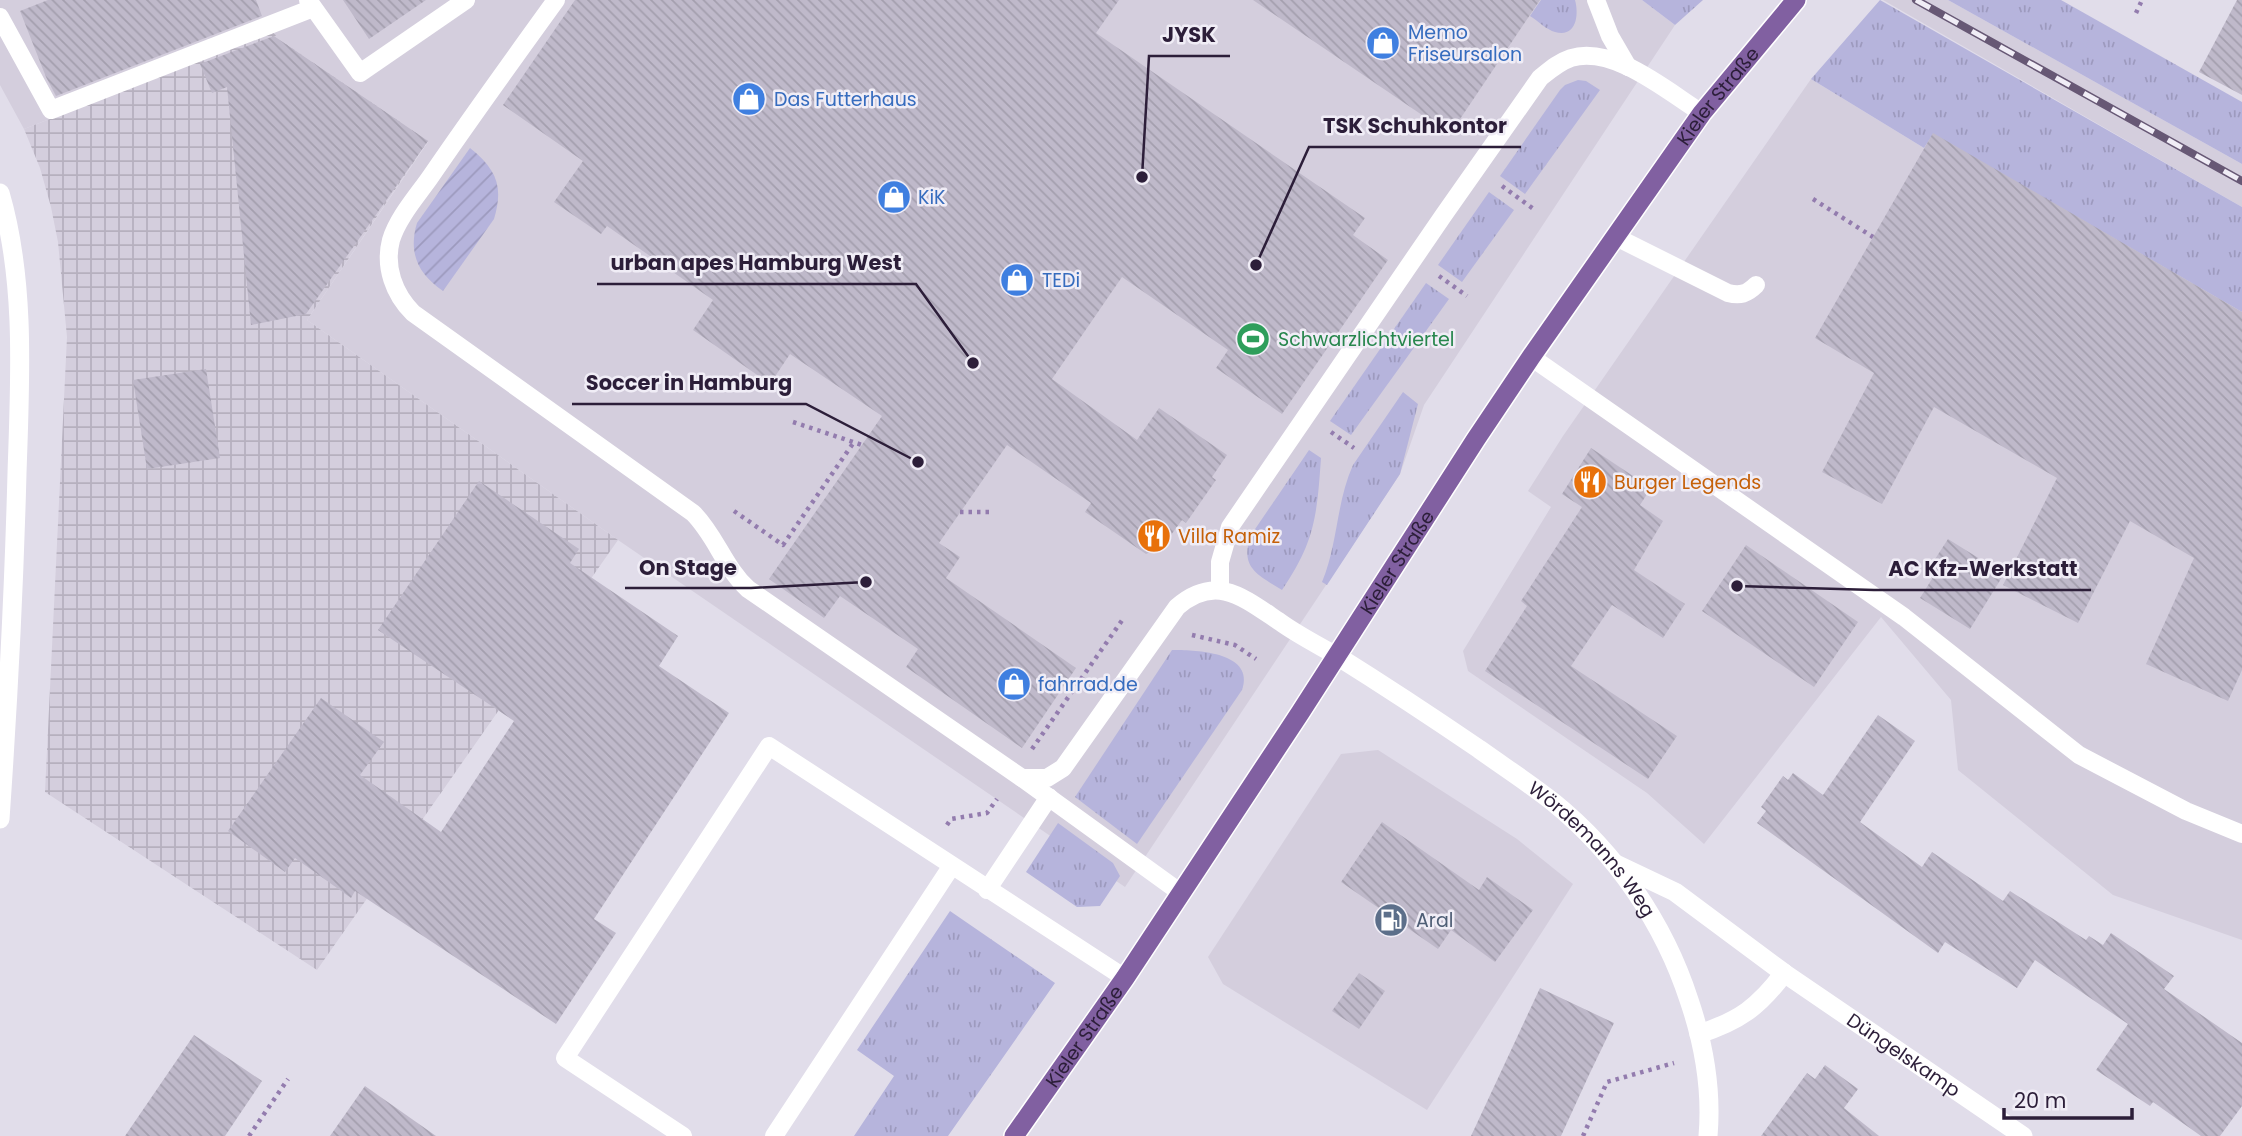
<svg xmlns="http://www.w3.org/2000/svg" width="2242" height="1136" viewBox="0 0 2242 1136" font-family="Poppins,sans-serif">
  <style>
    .built { fill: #d4cedd }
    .industrial { fill: url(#industrial-grid) }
    .grass { fill: url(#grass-tufts) }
    .garden { fill: url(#garden-furrows) }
    .building { fill: url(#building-back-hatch) }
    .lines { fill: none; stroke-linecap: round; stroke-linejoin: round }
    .primary-casing { stroke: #fff; stroke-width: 22 }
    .path { stroke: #937cae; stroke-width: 4.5; stroke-dasharray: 3.5 5; stroke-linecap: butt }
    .service { stroke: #fff; stroke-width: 18 }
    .minor { stroke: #fff; stroke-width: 19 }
    .tertiary { stroke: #fff; stroke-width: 19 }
    .primary { stroke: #8160a1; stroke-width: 19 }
    .rail-casing { stroke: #675875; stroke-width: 8 }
    .rail { stroke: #f0edf6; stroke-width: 5; stroke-dasharray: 16; stroke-linecap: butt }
    .labels { text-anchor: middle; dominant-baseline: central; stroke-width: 5; stroke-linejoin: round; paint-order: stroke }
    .shop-label { font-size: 19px; fill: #366cbe; stroke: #f0edf6; text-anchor: start }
    .street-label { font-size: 19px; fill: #2c1e39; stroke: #f0edf6 }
    .leisure-label { font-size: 19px; fill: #27864d; stroke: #f0edf6; text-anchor: start }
    .food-label { font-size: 19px; fill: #c56008; stroke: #f0edf6; text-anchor: start }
    .service-label { font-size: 19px; fill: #4e5e75; stroke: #f0edf6; text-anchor: start }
    .leader { fill: none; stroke: #2c1e39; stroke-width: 2.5 }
    .callout-dot { fill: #2c1e39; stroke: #f0edf6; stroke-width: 2.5 }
    .callout-label { font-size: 21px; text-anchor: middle; font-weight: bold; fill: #2c1e39; stroke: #f0edf6; stroke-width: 5; stroke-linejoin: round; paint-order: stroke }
  </style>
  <defs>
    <pattern id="industrial-grid" width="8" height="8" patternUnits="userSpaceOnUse" patternTransform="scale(1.75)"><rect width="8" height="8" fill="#d4cedd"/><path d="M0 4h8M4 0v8" fill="none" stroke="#b6b0be"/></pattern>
    <pattern id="grass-tufts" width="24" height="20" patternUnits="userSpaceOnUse" patternTransform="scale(1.75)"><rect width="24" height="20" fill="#b6b4dc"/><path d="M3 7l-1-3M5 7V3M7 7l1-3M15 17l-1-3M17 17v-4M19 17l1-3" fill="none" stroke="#9d9abe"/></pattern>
    <pattern id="garden-furrows" width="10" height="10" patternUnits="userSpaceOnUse" patternTransform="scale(1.75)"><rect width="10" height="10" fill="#b6b4dc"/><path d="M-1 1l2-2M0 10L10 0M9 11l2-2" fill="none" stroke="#9d9abe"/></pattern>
    <pattern id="building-back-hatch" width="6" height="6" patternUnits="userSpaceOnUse" patternTransform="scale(1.75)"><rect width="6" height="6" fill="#bfb9ca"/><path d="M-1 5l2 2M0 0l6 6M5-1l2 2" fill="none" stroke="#a49fae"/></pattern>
  </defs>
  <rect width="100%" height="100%" fill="#e1ddea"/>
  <!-- built -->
  <g class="built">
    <path d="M0,0H1642L1675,25L1424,405L1400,474L1125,887L618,540L307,320L428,142L277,38L273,32L24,129L0,85Z"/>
    <path d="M1883,0H1948L2242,164V207Z"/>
    <path d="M1811,79L1924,148L1933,133L2242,312V940L2113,895L1958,770L1951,700L1881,617L1704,844L1647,793L1468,671L1463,651L1551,507L1528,491L1563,436Z"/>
    <path d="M1378,750L1517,839L1573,884L1427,1110L1223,984L1208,957L1341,754Z"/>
  </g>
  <!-- industrial -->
  <path class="industrial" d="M274,32L277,38L428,141L307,320L618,540L317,970L45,792L67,337L58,242L51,207L40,168L24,129Z"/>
  <!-- grass -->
  <g class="grass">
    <path d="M1541,0H1575C1579,14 1577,38 1555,32C1547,30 1538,21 1530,16Z"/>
    <path d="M1642,0H1703L1675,25Z"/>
    <path d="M1880,0L2242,207V312L1933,134L1924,148L1811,79Z"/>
    <path d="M1948,0H2061L2242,102V164Z"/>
    <path d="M1578,80L1586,81L1600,90L1525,194L1500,176L1560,90L1565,85Z"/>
    <path d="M1489,192L1514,210L1462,282L1438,265Z"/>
    <path d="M1426,283L1449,299L1351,435L1330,421Z"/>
    <path d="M1403,392L1418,404L1400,474L1327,585L1322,582C1338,544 1336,503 1353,465Z"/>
    <path d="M1309,450L1321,458C1317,515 1315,542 1282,590C1258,575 1239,568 1251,535Z"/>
    <path d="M1172,650C1197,650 1255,652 1242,690L1137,844L1075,797Z"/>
    <path d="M1058,823L1113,863L1120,876L1100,906L1077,907L1026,872Z"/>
    <path d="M950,911L1055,983L948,1136H854L894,1076L857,1050Z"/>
  </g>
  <!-- garden -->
  <path class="garden" d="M470,148C496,169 504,186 494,219L443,291C418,274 408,253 417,223Z"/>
  <!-- building -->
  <g class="building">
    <path d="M48,0H256L262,16L56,96L46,77L20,11Z"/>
    <path d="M343,0H426L369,39Z"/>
    <path d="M575,0H1119L1096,33L1365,218L1353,235L1388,260L1282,414L1216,368L1228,350L1122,277L1052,379L1137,440L1159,408L1227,455L1212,477L1216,480L1186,523L1182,520L1163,546L1146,554L1085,512L1091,503L1007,445L939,543L960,557L946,578L1076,668L1022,748L906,667L918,649L840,596L824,618L769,579L882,416L790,354L770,384L693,330L713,300L607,226L601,234L554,202L583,161L503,105Z"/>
    <path d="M1253,0H1540L1450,134Z"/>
    <path d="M2237,0H2242V95L2199,72Z"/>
    <path d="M274,36L428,141L306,314L251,325L227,87L212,93L200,64Z"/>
    <path d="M1933,133L2242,312V670L2228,701L2146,664L2194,558L2130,521L2078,623L2003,585L2057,478L1934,407L1882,504L1822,472L1874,373L1815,338Z"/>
    <path d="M206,369L220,458L147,469L133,380Z"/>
    <path d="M1591,448L1651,488L1640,505L1663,521L1634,570L1685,604L1663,638L1612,605L1571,666L1677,736L1648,779L1485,671L1527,606L1521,601L1582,507L1562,494Z"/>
    <path d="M479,481L579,549L570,563L678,636L659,666L729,713L594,919L616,933L556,1024L355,891L351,898L295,858L285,872L228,831L321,698L384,742L360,775L441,832L514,721L378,630Z"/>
    <path d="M1948,539L2004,574L1970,629L1920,598L1935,574L1928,570Z"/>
    <path d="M1746,545L1858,622L1814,687L1702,611Z"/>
    <path d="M1878,715L1915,741L1860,822L1922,867L1932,852L2003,901L2010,891L2086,940L2089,936L2103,945L2111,933L2174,976L2164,989L2242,1043V1106L2220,1136H2201L2153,1102L2150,1106L2096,1070L2128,1024L2035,960L2017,988L1945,942L1938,953L1757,823L1766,811L1761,807L1783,776L1788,780L1793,773L1823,795Z"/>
    <path d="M1382,822L1479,890L1487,877L1533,910L1495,962L1451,930L1438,949L1341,882Z"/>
    <path d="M1359,973L1385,991L1359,1029L1332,1011Z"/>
    <path d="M1540,988L1614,1023L1589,1075L1561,1136H1471Z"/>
    <path d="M194,1035L262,1081L225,1136H125Z"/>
    <path d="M1825,1065L1858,1089L1844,1108L1879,1136H1761L1807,1073L1815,1079Z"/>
    <path d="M365,1086L436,1136H330Z"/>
  </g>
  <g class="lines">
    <!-- primary casing -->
    <g class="primary-casing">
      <g id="primary">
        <path id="s3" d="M1014,1136L1125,978L1300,713L1476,439L1531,357L1702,113L1796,0"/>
      </g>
    </g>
    <!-- path -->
    <g class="path">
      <path d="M2136,13L2142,0"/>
      <path d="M1502,186L1535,210"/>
      <path d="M1813,199L1873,237"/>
      <path d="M1439,276L1467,296"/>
      <path d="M793,422L862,445"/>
      <path d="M1331,432L1354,448"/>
      <path d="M734,511L783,545L854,442"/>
      <path d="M960,512H990"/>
      <path d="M1192,635L1235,645L1256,659"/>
      <path d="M1032,749L1123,619"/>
      <path d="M947,825L951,819L987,813L997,799"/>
      <path d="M249,1136L288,1079"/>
      <path d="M1583,1136L1607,1082L1674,1063"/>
    </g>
    <!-- service -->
    <g class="service">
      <path d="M308,0L360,73L466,0"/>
      <path d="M556,0C514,58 472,116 431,176C418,195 398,217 391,240C384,267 394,294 413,313L693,513C716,536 724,567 748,589L1022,778L1181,893"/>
      <path d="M1596,0L1610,36L1628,67"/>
      <path d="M0,17L51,110L313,8"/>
      <path d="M1616,237L1728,293C1740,296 1747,294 1756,285"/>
      <path d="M1531,357L1904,617L2079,755L2186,811L2242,834"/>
      <path d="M1220,590V562L1230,527L1443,216L1540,78C1550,70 1559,62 1571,58C1614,45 1668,92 1702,113"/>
      <path d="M1022,778H1047L1063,768L1177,607C1216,573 1244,598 1280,622C1298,635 1318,645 1337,656"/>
      <path d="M987,890L1049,797"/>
      <path d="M683,1136L565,1058L769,746L1125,978"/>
      <path d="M774,1136L951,867"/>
    </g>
    <!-- minor -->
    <g class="minor">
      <path d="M0,193C26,282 20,381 17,473C14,588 8,704 0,819"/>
      <path id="s1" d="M1616,864L1675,892L1784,973L2023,1136"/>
      <path d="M1699,1034C1739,1021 1759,1007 1784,973"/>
    </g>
    <!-- tertiary -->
    <path class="tertiary" id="s2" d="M1337,656C1385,686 1432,717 1479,749C1504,767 1529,783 1553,802C1616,853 1664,923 1689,1000C1704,1044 1712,1090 1708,1136"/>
    <!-- primary -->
    <use href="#primary" class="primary"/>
    <!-- rail casing -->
    <g class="rail-casing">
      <path id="rail" d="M1916,0L2242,181"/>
    </g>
    <!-- rail -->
    <use href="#rail" class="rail"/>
  </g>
  <!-- icons -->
  <defs>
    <g id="shop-disc" transform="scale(1.75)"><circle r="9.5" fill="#3f7fe0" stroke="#f0edf6"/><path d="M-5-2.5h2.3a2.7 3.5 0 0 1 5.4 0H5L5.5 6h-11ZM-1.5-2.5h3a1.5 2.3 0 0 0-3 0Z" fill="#fff"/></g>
    <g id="stadium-disc" transform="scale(1.75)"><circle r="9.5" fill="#2e9e5b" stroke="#f0edf6"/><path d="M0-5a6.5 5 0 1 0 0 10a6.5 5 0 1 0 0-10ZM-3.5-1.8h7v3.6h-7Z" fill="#fff"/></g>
    <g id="restaurant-disc" transform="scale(1.75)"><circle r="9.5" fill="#e8710a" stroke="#f0edf6"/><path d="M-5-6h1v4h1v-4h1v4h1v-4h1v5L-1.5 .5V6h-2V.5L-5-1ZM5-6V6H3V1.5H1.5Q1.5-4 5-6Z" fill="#fff"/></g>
    <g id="fuel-disc" transform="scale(1.75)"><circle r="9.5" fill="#5c6f8a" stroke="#f0edf6"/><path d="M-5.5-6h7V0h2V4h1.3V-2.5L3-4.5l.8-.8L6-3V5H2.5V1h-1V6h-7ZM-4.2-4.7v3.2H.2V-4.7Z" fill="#fff"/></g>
  </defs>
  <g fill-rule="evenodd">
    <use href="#shop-disc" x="1383" y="43"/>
    <use href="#shop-disc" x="749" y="99"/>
    <use href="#shop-disc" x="894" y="197"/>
    <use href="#shop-disc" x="1017" y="280"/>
    <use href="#stadium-disc" x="1253" y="339"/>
    <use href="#restaurant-disc" x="1590" y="482"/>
    <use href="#restaurant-disc" x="1154" y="536"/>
    <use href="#shop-disc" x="1014" y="684"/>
    <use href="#fuel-disc" x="1391" y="920"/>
  </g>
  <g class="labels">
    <!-- shop labels -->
    <g class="shop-label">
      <text x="1408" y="32">Memo<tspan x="1408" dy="22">Friseursalon</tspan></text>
      <text x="774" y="99">Das Futterhaus</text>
      <text x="918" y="197">KiK</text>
      <text x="1042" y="280">TEDi</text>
      <text x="1038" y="684">fahrrad.de</text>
    </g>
    <!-- street labels -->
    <g class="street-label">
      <text stroke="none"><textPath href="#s3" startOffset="1256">Kieler Straße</textPath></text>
      <text stroke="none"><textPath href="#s3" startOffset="690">Kieler Straße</textPath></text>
      <text stroke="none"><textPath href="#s2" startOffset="322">Wördemanns Weg</textPath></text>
      <text stroke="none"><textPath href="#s3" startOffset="122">Kieler Straße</textPath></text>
      <text stroke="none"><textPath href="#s1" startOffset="346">Düngelskamp</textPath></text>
    </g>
    <!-- leisure labels -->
    <g class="leisure-label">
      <text x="1278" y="339">Schwarzlichtviertel</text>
    </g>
    <!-- food labels -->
    <g class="food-label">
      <text x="1614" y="482">Burger Legends</text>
      <text x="1178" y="536">Villa Ramiz</text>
    </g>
    <!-- service labels -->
    <g class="service-label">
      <text x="1416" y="920">Aral</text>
    </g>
  </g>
  <!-- callouts -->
  <path class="leader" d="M1142 177L1149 56H1230M1256 265L1309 147H1521M973 363L916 284H597M918 462L806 404H572M866 582L751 588H625M1737 586L1874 590H2091"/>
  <g class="callout-dot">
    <circle cx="1142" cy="177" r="7"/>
    <circle cx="1256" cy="265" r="7"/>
    <circle cx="973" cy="363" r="7"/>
    <circle cx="918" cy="462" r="7"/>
    <circle cx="866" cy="582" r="7"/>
    <circle cx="1737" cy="586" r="7"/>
  </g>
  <g class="callout-label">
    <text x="1189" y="42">JYSK</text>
    <text x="1415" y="133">TSK Schuhkontor</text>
    <text x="756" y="270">urban apes Hamburg West</text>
    <text x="689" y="390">Soccer in Hamburg</text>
    <text x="688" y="575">On Stage</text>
    <text x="1983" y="576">AC Kfz-Werkstatt</text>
  </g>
  <!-- scale -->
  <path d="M2004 1108v10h128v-10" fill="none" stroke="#2c1e39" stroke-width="3.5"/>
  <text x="2014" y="1108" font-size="21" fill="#2c1e39" stroke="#f0edf6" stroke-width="5" paint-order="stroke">20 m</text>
</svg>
